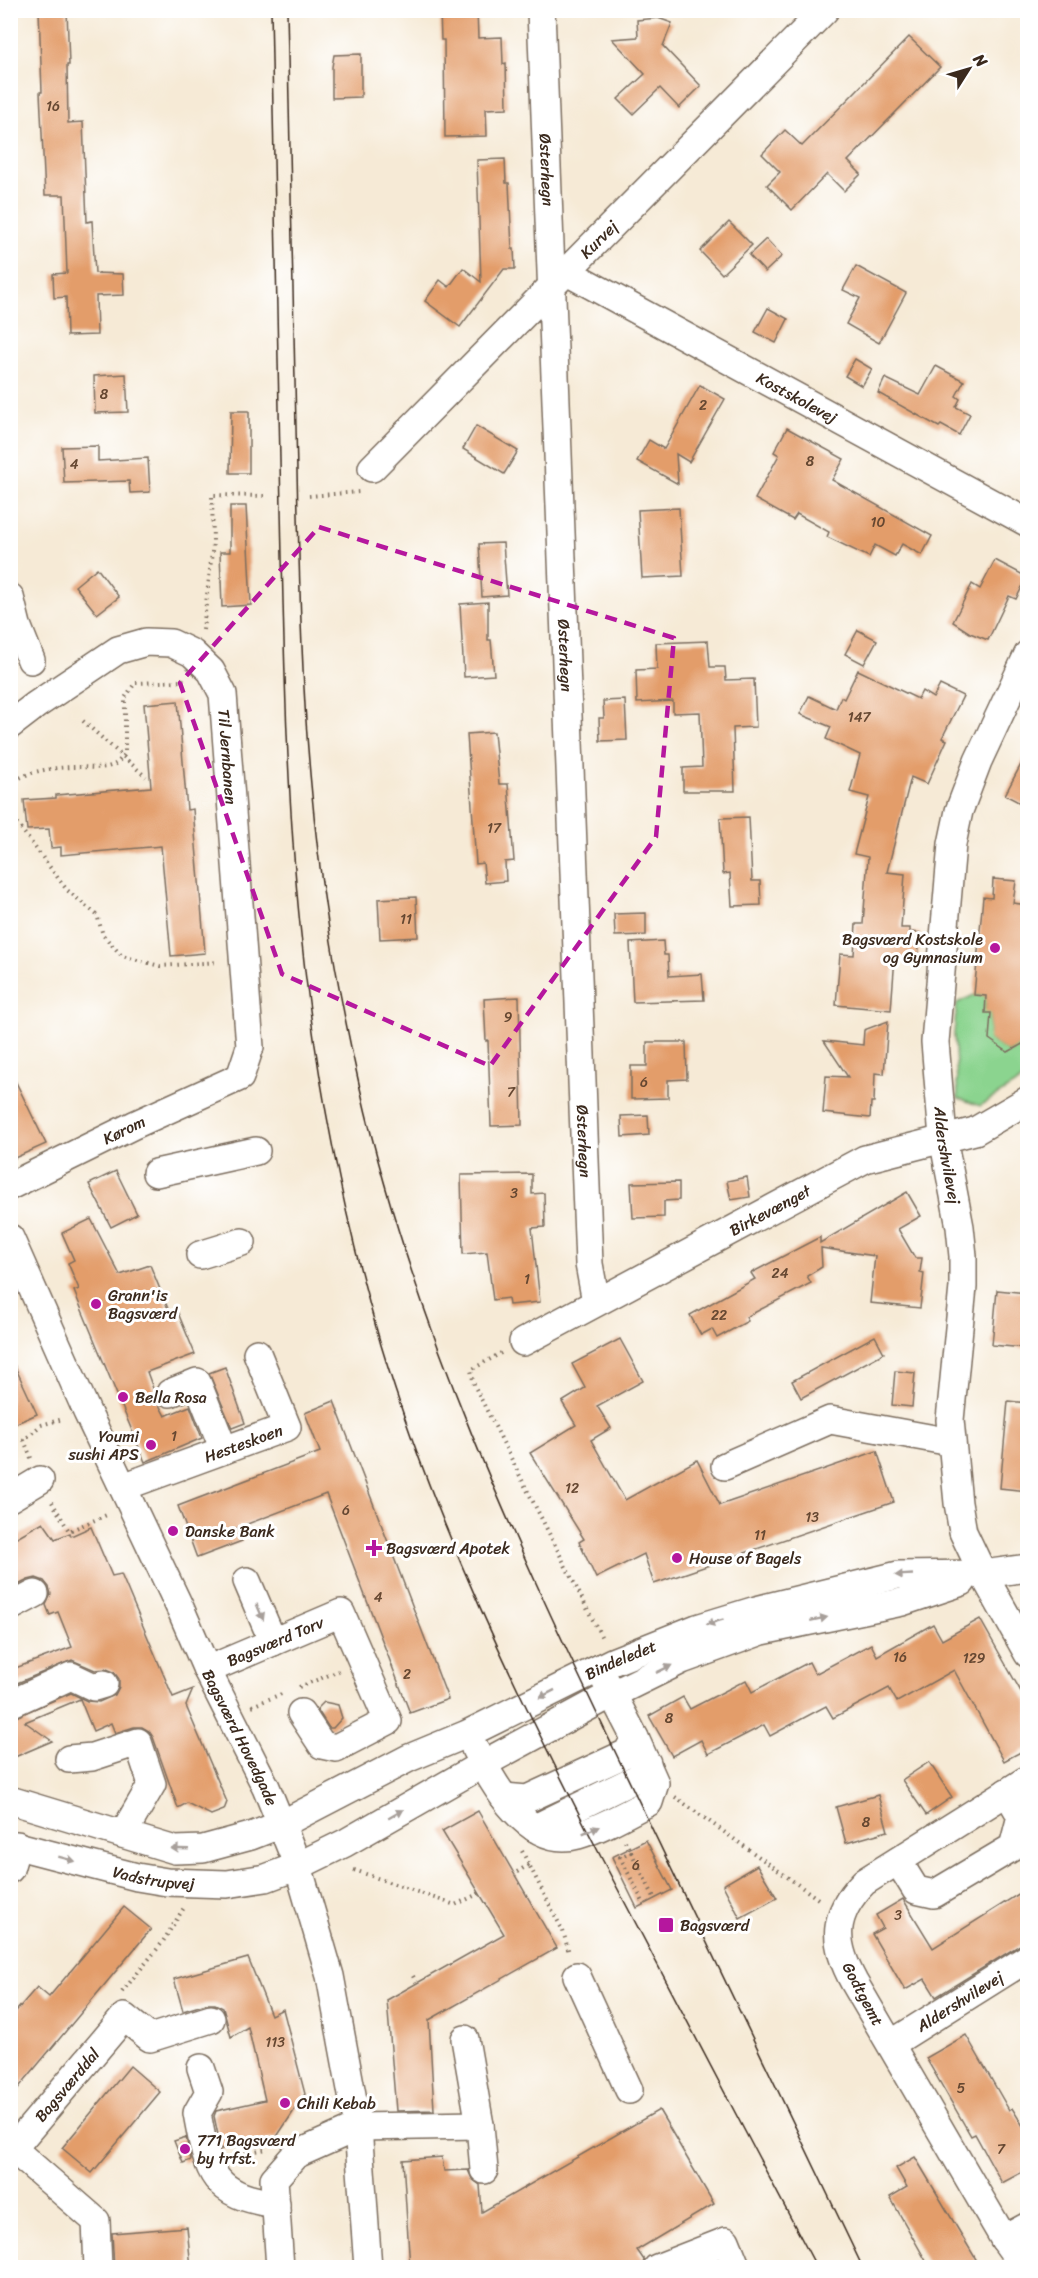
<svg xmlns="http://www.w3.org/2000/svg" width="1038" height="2278" viewBox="0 0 1038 2278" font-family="Sriracha,sans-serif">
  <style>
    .green { fill: #8bd48f; stroke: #637f56; stroke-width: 1.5 }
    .building { fill: #e39d6a }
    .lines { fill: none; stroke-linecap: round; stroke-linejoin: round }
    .minor-casing { stroke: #7c6d5e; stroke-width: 30 }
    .path { stroke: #7c6d5e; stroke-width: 4; stroke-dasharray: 1.5 4.5; stroke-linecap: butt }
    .minor { stroke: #fff; stroke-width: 27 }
    .tram { stroke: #3b2a1e; stroke-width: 1.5 }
    .oneway { fill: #a79f9a }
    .marked { fill: none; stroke: #b5179e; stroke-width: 4.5; stroke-dasharray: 12 8; stroke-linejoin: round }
    .poi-dot { fill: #b5179e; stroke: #fff; stroke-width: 2 }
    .labels { text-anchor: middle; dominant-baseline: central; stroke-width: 6; stroke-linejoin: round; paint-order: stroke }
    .number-label { font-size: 14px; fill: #654731 }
    .street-label { font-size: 16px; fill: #3b2a1e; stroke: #fff }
    .poi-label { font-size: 16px; fill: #3b2a1e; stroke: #fff; text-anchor: start }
  </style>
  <rect width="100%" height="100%" fill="#fff"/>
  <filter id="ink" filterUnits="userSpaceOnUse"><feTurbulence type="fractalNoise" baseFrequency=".0167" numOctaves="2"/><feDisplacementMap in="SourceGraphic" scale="12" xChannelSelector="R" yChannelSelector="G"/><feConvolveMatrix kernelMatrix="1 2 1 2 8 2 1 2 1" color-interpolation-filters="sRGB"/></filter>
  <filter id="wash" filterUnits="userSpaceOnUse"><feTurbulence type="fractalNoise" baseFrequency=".008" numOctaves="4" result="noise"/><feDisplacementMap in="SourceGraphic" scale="24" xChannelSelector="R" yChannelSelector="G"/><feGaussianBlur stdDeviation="1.35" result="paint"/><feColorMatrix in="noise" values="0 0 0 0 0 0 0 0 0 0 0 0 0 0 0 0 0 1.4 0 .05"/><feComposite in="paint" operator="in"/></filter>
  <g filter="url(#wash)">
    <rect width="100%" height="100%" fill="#f6ead6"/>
    <!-- green -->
    <path class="green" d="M974,995L986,996L985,1012L991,1013L989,1039L1008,1052L1027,1041V1077L980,1106L958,1098L954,1034L957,1003Z"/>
    <g id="blocks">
      <!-- building -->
      <g class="building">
        <path d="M39,10H67L69,65H67L68,123L83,122L87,222L92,221L95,273L123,274L124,295L96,296L97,335L67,336L66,297L54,298L53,274L67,273L64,195H45L40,92H42Z"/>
        <path d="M440,10H477L478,38L502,37L503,64L506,63L507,108L486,109L487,136L445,137L444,40H441Z"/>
        <path d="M658,18L672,23L663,46L701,86L679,108L660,88L633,114L618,99L645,74L612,39L638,37L637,20Z"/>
        <path d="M909,37L940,67L848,161L861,174L844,191L827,174L792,210L767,185L780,172L762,154L785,130L802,146Z"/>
        <path d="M361,54V97L332,98V67L334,55Z"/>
        <path d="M505,159L506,183H509L512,249H514L515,269H504L460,327L425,301L440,280L449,287L463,268L481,282L477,160Z"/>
        <path d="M729,222L752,245L722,274L700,251Z"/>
        <path d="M766,239L782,256L765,272L749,255Z"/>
        <path d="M856,266L906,293L879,343L846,324L860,298L843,290Z"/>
        <path d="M768,308L788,319L776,343L755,332Z"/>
        <path d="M855,359L872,369L862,386L845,376Z"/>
        <path d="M936,366L964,381L956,396L960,399L956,407L970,414L959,435L941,425L939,427L878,393L885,378L920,395Z"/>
        <path d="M126,374L128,412L95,413L94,376Z"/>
        <path d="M700,385L725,399L689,462L676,454L678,484L637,461L649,440L664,449Z"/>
        <path d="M231,411H249V473H230Z"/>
        <path d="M476,426L518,451L504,474L463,449Z"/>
        <path d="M787,428L844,459L832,480L932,536L922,555L902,544L895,556L875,545L869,557L827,537L829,532L797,514L793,520L755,499L779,455L774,452Z"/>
        <path d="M98,446V461L148,458L150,492L130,493L129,481L64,483L62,447Z"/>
        <path d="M230,506H246L251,605L222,607L220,552H230Z"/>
        <path d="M679,508L683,576L642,578L638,510Z"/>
        <path d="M503,543L507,595L482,597L479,544Z"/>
        <path d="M995,560L1027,577L1016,599L1009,596L988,640L970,633L953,622L972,584L980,589Z"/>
        <path d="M97,568L119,597L97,614L75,586Z"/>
        <path d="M488,602V640H491L494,675L464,677L460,604Z"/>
        <path d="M858,630L877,640L864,664L845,654Z"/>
        <path d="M708,641L710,667H725L726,680L754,679L756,727L733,728L735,791H683V768L702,767L700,712L673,713V701L637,703L636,670L657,669L656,643Z"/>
        <path d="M858,670L918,699L922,691L933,698L940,685L963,696L942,738L947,740L927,784L911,777L887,872L905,874L901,928H910V932L920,933L918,959L895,957L891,1010L836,1005L840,954L854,955L856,924H863L868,857L854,854L869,797L850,792L860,755L826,739L831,727L800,714L809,696L836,709L841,697L844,699Z"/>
        <path d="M625,700L627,740L600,741L599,718H604L603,701Z"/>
        <path d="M178,701L187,810L193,809L205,953L171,956L161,846L61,855V847L51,848L49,829L27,830L24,800L56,798V795L151,787L144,704Z"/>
        <path d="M494,732L499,784H508L514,861L505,862L506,881L485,883L483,863L476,864L467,734Z"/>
        <path d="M1028,751V807L1005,795Z"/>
        <path d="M749,817L752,881H760L761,905L732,906L730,873L723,874L720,818Z"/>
        <path d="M993,879L1016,881L1013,903L1028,905V1041L1008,1052L989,1039L991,1013H985L986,996L974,995L983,897L992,898Z"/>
        <path d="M416,897L418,937L380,939L378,899Z"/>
        <path d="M646,913V935L615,936L614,914Z"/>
        <path d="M663,941L664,955H668L669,976L702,974L704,1000L633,1002L630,943Z"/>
        <path d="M519,997L522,1125L491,1126L488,1040L486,1041L484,999Z"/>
        <path d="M888,1021L884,1074L875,1073L874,1102H871L870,1118L823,1113L826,1076L848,1077L824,1041L863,1045L864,1030Z"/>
        <path d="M647,1042H686L687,1079L668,1080V1098L631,1099V1066H647Z"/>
        <path d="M10,1070L46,1144L10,1160Z"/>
        <path d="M648,1115L649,1135L622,1137L621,1116Z"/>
        <path d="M116,1171L137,1214L111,1227L89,1184Z"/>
        <path d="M532,1174V1194L544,1193L545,1227L532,1228L540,1302L509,1305L508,1298L493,1300L487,1252L463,1254L461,1175Z"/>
        <path d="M747,1177L750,1197L731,1200L727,1181Z"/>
        <path d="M679,1182V1200L664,1201V1217L633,1218L631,1183Z"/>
        <path d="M907,1192L921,1216L898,1229L915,1258H922L920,1272L924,1273L920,1308L870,1303L875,1256L821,1248L822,1267L807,1276L811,1283L746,1317L748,1321L717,1338L712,1329L701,1335L690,1315L755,1279L751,1273L820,1237V1243Z"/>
        <path d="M91,1219L120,1275L150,1265L171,1316L178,1313L195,1354L147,1372L154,1391L156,1399L165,1416L190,1406L202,1438L145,1462L74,1291L79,1289L68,1263L74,1260L62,1233Z"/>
        <path d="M997,1290L1028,1293L1025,1348L992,1345Z"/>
        <path d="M875,1336L884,1353L801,1398L792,1381Z"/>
        <path d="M620,1339L643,1381L597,1406L611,1428L591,1440L625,1500L697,1460L720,1505L877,1451L894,1502L654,1584L644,1554L596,1578L579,1542L584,1539L530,1453L576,1425L562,1402L585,1388L572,1364Z"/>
        <path d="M10,1356L37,1414L10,1426Z"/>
        <path d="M225,1367L245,1423L232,1428L209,1373Z"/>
        <path d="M895,1371L915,1373L912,1407L892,1405Z"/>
        <path d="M334,1401L448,1699L410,1713L326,1494L237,1528L242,1541L197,1558L178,1506L320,1452L305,1413Z"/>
        <path d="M1008,1401L1028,1403V1491L1000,1488Z"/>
        <path d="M43,1522L55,1539L70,1533L71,1536L91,1527L112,1576L121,1574L173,1697L193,1689L186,1706L227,1802L224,1810L211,1815L187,1803L178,1808L153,1737L149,1731L142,1727H134L115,1733L111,1723L93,1731L80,1699L25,1722L52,1741L10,1759V1719L71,1693L87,1701L99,1702L115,1695L119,1687V1679L114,1672L107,1669L95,1670L72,1660L10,1686V1670L72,1647L58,1612L50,1615L46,1605L51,1594L49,1587L44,1581L36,1578L28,1580L10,1589V1541Z"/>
        <path d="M980,1619L1028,1704V1748L1004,1761L954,1670L897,1702L889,1688L833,1718L826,1706L770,1736L764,1725L708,1754L701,1740L672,1756L649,1716L683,1697L690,1709L746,1680L752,1692L809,1662L815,1674L871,1644L877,1656L933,1624L942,1640Z"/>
        <path d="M324,1702L338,1705L342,1718L333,1728H329L317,1709Z"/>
        <path d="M929,1762L952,1797L926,1815L902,1780Z"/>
        <path d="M878,1795L888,1831L846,1843L836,1807Z"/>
        <path d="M478,1811L557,1948L429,2020L434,2110L396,2111L387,2000L504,1934L442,1831Z"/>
        <path d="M646,1840L672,1890L637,1908L612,1857Z"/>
        <path d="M757,1865L777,1898L740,1918L723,1885Z"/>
        <path d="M1028,1888V1942L1020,1945L936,1997L925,1979L905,1990L872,1934L883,1928L876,1915L903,1899L933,1948Z"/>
        <path d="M124,1907L151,1929L10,2098V2018L37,1987L49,1997Z"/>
        <path d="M248,1958L271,2015L283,2009L305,2094L276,2138L221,2149L214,2116L216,2111L265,2100L248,2027L231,2037L223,2008L215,2004H206L183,2011L174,1979Z"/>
        <path d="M966,2035L1009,2110L1012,2108L1028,2134V2169L1002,2183L975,2134L971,2136L926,2058Z"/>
        <path d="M130,2066L160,2092L92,2173L62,2148Z"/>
        <path d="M659,2110L714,2204L637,2250L644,2260L642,2268H410L403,2160L442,2157L444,2171L468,2170L472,2179L480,2185L482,2212Z"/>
        <path d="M186,2137L191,2160L183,2163L174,2141Z"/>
        <path d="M915,2157L977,2261L966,2268H930L890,2197L907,2187L896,2168Z"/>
        <path d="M187,2227L191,2268H114L112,2233Z"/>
      </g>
    </g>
  </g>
  <g filter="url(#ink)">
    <use href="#blocks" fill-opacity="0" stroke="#7c6d5e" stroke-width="1.5"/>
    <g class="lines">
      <!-- minor casing -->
      <g class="minor-casing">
        <g id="minor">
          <path id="s1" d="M541,10L589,1264L596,1302"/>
          <path id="s2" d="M567,272L1028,523"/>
          <path id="s3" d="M372,468L825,10"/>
          <path d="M10,597L17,625L31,660"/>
          <path id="s4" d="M1028,654L978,761L959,811L952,844L935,1042L943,1138L960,1227L963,1256V1287L950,1420L958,1503L963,1532L983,1574L1028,1654"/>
          <path id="s5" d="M10,725L36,705L118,650L146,642L171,643L192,653L211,671L223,694L250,1047L240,1077L134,1125L10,1186"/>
          <path d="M156,1173L256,1151"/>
          <path id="s6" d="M10,1238L87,1412L181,1610L207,1670L266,1787L298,1866L330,1976L358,2127L368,2268"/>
          <path d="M200,1255L242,1242"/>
          <path id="s7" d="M523,1342L865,1159L975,1131L1028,1100"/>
          <path d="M170,1393L197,1382L224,1450"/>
          <path d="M725,1466L830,1420L951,1442"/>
          <path id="s8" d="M123,1487L287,1427L257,1353"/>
          <path d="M10,1498L40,1480"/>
          <path d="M247,1581L273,1642"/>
          <path d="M10,1607L35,1594"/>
          <path id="s9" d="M207,1670L341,1613L388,1721L336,1748L322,1745L301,1713"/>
          <path d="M10,1704L71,1676L94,1687L104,1684"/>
          <path d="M475,1749C494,1785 528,1849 578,1835C602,1828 626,1814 649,1802L655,1783L635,1738L605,1680"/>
          <path d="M69,1759L92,1757L138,1742L152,1784L123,1834"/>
          <path d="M504,1797L527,1799L627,1753L635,1738"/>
          <path id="s10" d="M10,1800L175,1850L203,1849L251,1836L282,1824L409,1758L467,1734L612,1662L697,1628L756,1610L898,1575L983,1574L1028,1568"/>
          <path d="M535,1828L639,1777L647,1763"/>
          <path id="s11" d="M10,1844L137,1877L167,1882L227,1884L266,1878L298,1866L345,1843L483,1764L599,1701L682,1660L762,1631L902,1602L962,1582"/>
          <path d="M898,1861L916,1890L934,1894L1013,1847L1021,1816L1007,1792"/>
          <path d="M10,1869L17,1845"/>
          <path d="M577,1976L629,2090"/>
          <path d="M465,2039L480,2125L484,2170"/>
          <path id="s12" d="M891,2044L1028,1958"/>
          <path d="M201,2068L209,2092L197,2113C208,2171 210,2195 276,2204"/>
          <path d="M13,2149L96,2221L98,2268"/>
          <path id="s13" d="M10,2152L124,2017L150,2038L211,2019"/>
          <path d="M1004,2239L1028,2226"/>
          <path d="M280,2268L274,2179L295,2155L358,2127L480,2125"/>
          <path d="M657,2268L726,2241L737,2268"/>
          <path d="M1025,2268L1004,2239L854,1982C832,1942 832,1915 864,1882L1028,1779"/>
        </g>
      </g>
      <!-- path -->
      <g class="path">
        <path d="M309,496L359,492L360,489"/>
        <path d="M203,630L213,543L212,495L265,496"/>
        <path d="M83,721L146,777"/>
        <path d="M10,784C30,769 58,767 82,767C93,768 106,769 115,764C119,762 122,757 125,754V698L135,683L182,681L183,678"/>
        <path d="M10,814L67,890L97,915L103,935L122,956L160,966L219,962"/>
        <path d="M501,1353L471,1370L474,1385L602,1638"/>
        <path d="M31,1458L24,1440L41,1425L63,1419"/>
        <path d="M52,1502L69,1531L109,1514"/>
        <path d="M299,1687L339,1671"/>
        <path d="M252,1706L284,1693"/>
        <path d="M675,1797L821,1901"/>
        <path d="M625,1841L631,1852L620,1857L644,1904"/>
        <path d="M522,1851L563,1931L569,1953"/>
        <path d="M631,1852L655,1899"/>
        <path d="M354,1870L455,1905L480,1893"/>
        <path d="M517,1872L530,1864"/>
        <path d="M413,1976L416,1982"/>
        <path d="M122,1992L162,1943L185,1906"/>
        <path d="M233,2155L267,2149"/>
      </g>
      <!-- minor -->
      <use href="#minor" class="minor"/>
      <!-- tram -->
      <g class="tram">
        <path d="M271,10C274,177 278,343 281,510C284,648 286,787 300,925C314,1067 341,1208 381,1345C435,1524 516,1691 601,1857C672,1994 745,2131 817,2268"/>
        <path d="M287,10C290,149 293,288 296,427C299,550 300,673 312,795C321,894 338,992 360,1088C414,1326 516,1545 621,1764C701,1932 782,2100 863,2268"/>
      </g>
    </g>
    <!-- one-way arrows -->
    <defs><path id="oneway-solid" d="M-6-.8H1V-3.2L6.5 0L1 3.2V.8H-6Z" transform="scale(1.5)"/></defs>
    <g class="oneway">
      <use href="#oneway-solid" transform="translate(904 1575) rotate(177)"/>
      <use href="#oneway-solid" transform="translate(260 1612) rotate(67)"/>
      <use href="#oneway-solid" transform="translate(819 1619) rotate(-12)"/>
      <use href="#oneway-solid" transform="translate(715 1622) rotate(163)"/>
      <use href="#oneway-solid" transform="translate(664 1669) rotate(-26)"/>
      <use href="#oneway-solid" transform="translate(547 1694) rotate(153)"/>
      <use href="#oneway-solid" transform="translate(396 1814) rotate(-30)"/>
      <use href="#oneway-solid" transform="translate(591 1830) rotate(-22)"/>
      <use href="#oneway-solid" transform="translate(180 1849) rotate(-178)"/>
      <use href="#oneway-solid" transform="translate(67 1859) rotate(15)"/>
    </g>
  </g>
  <!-- marked area -->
  <path class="marked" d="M319,527L674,638L656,837L490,1066L282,974L180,683Z"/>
  <!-- markers -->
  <g class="poi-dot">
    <circle cx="995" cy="948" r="6"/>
    <circle cx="96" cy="1304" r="6"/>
    <circle cx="123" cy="1397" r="6"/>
    <circle cx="151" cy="1445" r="6"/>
    <circle cx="173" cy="1531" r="6"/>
    <path d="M371 1539h6v6h6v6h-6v6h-6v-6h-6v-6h6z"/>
    <circle cx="677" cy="1558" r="6"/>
    <rect x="658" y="1917" width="16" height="16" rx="3"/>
    <circle cx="285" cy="2103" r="6"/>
    <circle cx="185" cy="2149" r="6"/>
  </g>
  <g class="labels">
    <!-- number labels -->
    <g class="number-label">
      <text x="53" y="106">16</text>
      <text x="104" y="394">8</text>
      <text x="703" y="405">2</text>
      <text x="810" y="461">8</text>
      <text x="74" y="464">4</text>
      <text x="878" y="522">10</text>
      <text x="859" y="717">147</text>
      <text x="494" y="828">17</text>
      <text x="406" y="919">11</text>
      <text x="508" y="1017">9</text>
      <text x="644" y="1082">6</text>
      <text x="511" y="1092">7</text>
      <text x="514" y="1193">3</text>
      <text x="780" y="1273">24</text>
      <text x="527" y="1279">1</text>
      <text x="719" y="1315">22</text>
      <text x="174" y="1436">1</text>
      <text x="572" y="1488">12</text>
      <text x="346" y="1510">6</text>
      <text x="812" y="1517">13</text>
      <text x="760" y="1535">11</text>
      <text x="378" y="1597">4</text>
      <text x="900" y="1657">16</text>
      <text x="974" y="1658">129</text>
      <text x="407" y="1674">2</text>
      <text x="669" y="1718">8</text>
      <text x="866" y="1822">8</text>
      <text x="636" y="1865">6</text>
      <text x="898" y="1915">3</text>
      <text x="275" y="2042">113</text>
      <text x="961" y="2088">5</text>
      <text x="1001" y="2149">7</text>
    </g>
    <!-- street labels -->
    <g class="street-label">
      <text stroke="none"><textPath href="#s1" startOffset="160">Østerhegn</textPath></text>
      <text stroke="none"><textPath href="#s3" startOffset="322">Kurvej</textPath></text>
      <text stroke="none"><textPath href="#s2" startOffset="262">Kostskolevej</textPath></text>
      <text stroke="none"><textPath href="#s1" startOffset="646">Østerhegn</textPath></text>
      <text stroke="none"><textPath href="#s5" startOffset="324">Til Jernbanen</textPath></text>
      <text transform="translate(124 1130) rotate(-26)">Kørom</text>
      <text stroke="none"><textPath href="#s1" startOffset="1132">Østerhegn</textPath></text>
      <text stroke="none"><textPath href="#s4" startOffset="518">Aldershvilevej</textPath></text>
      <text stroke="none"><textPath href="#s7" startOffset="280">Birkevænget</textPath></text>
      <text stroke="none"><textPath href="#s8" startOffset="128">Hesteskoen</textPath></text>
      <text stroke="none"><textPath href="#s9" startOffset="74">Bagsværd Torv</textPath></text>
      <text stroke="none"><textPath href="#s10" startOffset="660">Bindeledet</textPath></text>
      <text stroke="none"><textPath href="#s6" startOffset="550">Bagsværd Hovedgade</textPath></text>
      <text stroke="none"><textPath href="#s11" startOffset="148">Vadstrupvej</textPath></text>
      <text transform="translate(863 1994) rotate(62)">Godtgemt</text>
      <text stroke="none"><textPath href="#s12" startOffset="81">Aldershvilevej</textPath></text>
      <text stroke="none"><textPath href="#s13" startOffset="88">Bagsværddal</textPath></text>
    </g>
    <!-- poi labels -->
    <g class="poi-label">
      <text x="983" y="939" text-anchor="end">Bagsværd Kostskole<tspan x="983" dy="18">og Gymnasium</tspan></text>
      <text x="108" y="1295">Grann'is<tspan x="108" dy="18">Bagsværd</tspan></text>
      <text x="135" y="1397">Bella Rosa</text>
      <text x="139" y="1436" text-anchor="end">Youmi<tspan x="139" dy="18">sushi APS</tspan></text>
      <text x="185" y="1531">Danske Bank</text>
      <text x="386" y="1548">Bagsværd Apotek</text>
      <text x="689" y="1558">House of Bagels</text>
      <text x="680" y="1925">Bagsværd</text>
      <text x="297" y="2103">Chili Kebab</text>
      <text x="197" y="2140">771 Bagsværd<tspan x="197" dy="18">by trfst.</tspan></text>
    </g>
  </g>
  <!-- margin -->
  <rect width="1038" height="2278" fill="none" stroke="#fff" stroke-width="36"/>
  <!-- north arrow -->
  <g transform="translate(969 69) rotate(53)" stroke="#ffffff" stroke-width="4.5" paint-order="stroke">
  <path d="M0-4.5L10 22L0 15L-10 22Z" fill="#3b2a1e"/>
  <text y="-9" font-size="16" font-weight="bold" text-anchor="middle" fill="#3b2a1e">N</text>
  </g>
</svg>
